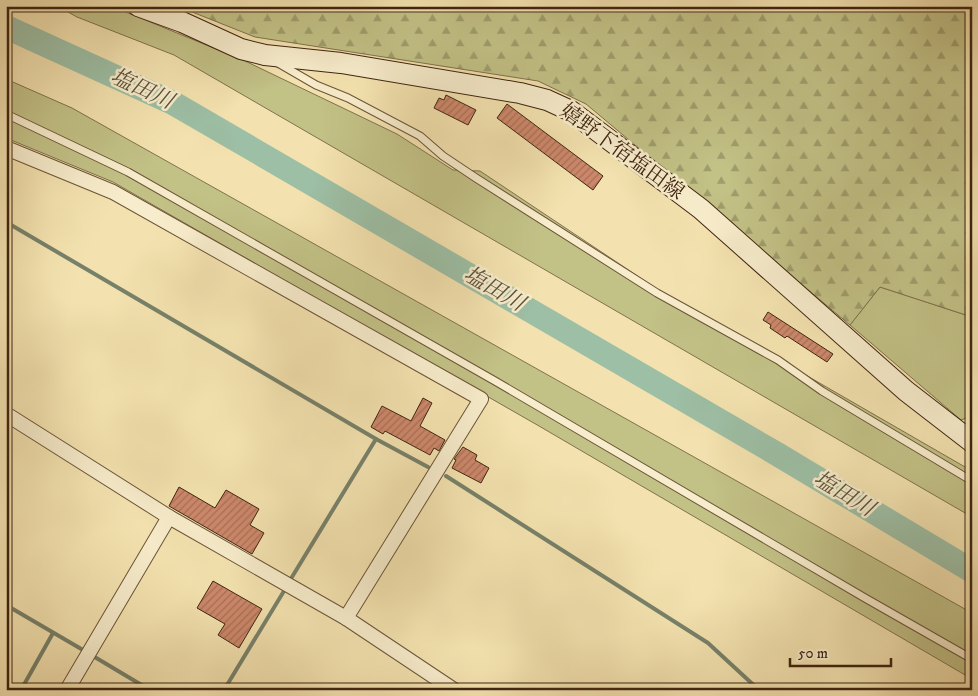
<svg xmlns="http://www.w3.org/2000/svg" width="978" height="696" viewBox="0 0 978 696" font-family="'IM FELL DW Pica','Noto Serif JP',serif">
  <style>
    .green { fill: #c2c186; stroke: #80724c }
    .forest { fill: url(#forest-firs); stroke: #80724c }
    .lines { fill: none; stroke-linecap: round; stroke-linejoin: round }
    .stream { stroke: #77816a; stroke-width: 4 }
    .river { stroke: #9dbfa5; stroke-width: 24 }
    .building { fill: url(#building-hatch); stroke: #3f2411 }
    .lane-casing { stroke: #6c5438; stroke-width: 9 }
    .street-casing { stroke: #6c5438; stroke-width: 16 }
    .secondary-casing { stroke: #3f2411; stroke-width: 22 }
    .lane { stroke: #f7eccb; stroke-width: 7 }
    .street { stroke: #f7eccb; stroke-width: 14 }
    .secondary { stroke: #f7eccb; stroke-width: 20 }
    .labels { text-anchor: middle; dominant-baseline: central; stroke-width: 5; stroke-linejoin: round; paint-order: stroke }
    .street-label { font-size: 21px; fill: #3f2411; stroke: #f7eccb }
    .water-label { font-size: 22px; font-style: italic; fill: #5b523d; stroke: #f7eccb }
  </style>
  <defs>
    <pattern id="forest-firs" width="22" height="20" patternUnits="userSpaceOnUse" patternTransform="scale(1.25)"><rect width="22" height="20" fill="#c2c186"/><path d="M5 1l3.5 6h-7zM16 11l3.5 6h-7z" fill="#9f9d6c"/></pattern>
    <pattern id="building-hatch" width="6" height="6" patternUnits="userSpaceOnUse" patternTransform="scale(1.25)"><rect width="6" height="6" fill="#cd886b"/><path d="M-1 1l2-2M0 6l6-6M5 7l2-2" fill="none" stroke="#a86f57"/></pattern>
  </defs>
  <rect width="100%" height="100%" fill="#f3e2af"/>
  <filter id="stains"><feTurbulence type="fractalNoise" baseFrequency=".004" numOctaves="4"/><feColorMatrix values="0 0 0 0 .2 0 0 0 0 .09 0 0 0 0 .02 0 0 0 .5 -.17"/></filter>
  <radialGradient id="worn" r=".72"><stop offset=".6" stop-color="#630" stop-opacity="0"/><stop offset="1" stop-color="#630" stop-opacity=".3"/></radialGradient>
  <!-- green -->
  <g class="green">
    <path d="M57,6H111L243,60L397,134L453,170L480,171L660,291L972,471V517L174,55L77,17Z"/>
    <path d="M6,79L72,108L972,613V679L539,426L113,182L6,138Z"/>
    <path d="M880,287L972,317V416L961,420L850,325Z"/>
  </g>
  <!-- forest -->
  <path class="forest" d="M177,6H972V317L880,287L850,325L586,104L538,81L255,37Z"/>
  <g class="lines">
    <!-- stream -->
    <g class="stream">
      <path d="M6,222L376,439"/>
      <path d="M446,476L708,643L759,690"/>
      <path d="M292,577L376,439L428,467"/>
      <path d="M6,605L83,650"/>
      <path d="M93,656L150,690"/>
      <path d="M21,690L53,633"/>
      <path d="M224,690L284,591"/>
    </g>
    <!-- river -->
    <path class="river" d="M6,27L173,103L777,454L972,571"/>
  </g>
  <!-- building -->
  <g class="building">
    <path d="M446,95L476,110L468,125L434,108L439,98L444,100Z"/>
    <path d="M507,104L603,176L593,190L497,118Z"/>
    <path d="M768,312L833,354L827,362L787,336L785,338L770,328L771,325L763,320Z"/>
    <path d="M423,398L432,403L420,426L445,440L439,451L434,448L430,455L385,431L383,434L371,427L382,406L411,421Z"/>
    <path d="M463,447L477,455L475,460L489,468L481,483L452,468L456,460L454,459Z"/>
    <path d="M179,487L215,508L226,490L259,509L250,525L264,533L252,554L169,506Z"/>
    <path d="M213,581L262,609L239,648L218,635L225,624L197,608Z"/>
  </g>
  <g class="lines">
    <!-- lane casing -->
    <g class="lane-casing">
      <g id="lane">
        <path d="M278,63L316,85L348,98L420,136L443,156L476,178L657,293L778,360L822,391L972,481"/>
        <path d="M6,114L128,172L495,381L865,598L972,659"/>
      </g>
    </g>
    <!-- street casing -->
    <g class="street-casing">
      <g id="street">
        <path d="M6,148L113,192L481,399L346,618"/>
        <path d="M6,414L169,517L346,618L454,690"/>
        <path d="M67,690L169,517"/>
      </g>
    </g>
    <!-- secondary casing -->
    <g class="secondary-casing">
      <path id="secondary" d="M138,6L182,22L241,49L265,55L341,63L520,93L547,100L571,111L701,209L906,391L972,442"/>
    </g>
    <!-- lane -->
    <use href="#lane" class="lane"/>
    <!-- street -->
    <use href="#street" class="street"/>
    <!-- secondary -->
    <use href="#secondary" class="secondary"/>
  </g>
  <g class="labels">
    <!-- street labels -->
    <g class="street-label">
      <text transform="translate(622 152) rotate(36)">嬉野下宿塩田線</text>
    </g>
    <!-- water labels -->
    <g class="water-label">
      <text transform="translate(142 89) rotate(25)">塩田川</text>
      <text transform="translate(494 289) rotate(30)">塩田川</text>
      <text transform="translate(844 494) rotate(31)">塩田川</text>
    </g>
  </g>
  <!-- margin -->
  <rect width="978" height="696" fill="none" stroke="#f3e2af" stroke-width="25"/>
  <rect x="8" y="8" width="963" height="681" fill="none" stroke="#3f2411" stroke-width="2.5"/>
  <rect x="12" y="12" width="953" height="671" fill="none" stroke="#3f2411"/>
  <!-- scale -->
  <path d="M790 658v8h101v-8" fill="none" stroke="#3f2411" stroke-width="2.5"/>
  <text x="798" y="658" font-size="15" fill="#3f2411" stroke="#f7eccb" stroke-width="4" paint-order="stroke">50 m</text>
  <rect width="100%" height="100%" filter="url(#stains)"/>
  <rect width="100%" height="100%" fill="url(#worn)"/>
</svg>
